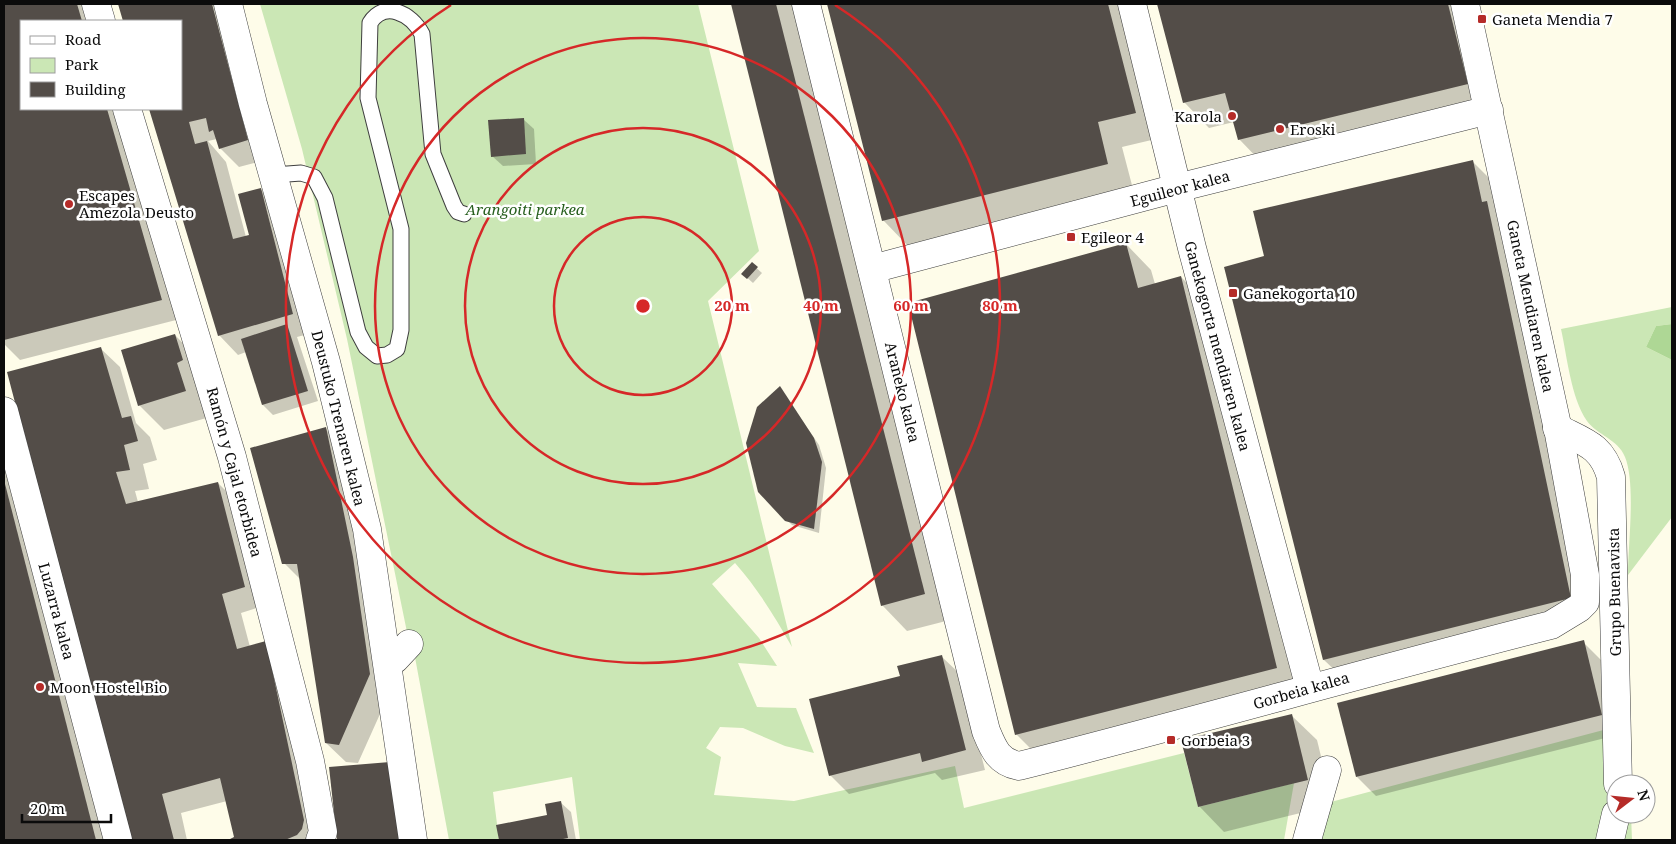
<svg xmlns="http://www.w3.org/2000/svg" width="1676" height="844" viewBox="0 0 1676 844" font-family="'Noto Serif',serif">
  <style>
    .green { fill: #cbe7b5 }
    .forest { fill: #aed795 }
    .shadow { fill: #0003 }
    .building { fill: #534d48 }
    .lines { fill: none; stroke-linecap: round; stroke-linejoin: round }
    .lane-casing { stroke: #3e3e3e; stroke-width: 17 }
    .street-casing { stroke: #3e3e3e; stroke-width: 29 }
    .lane { stroke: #fff; stroke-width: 15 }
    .street { stroke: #fff; stroke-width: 28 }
    .ring { fill: none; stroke: #d62828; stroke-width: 2.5 }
    .poi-dot { fill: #b52b28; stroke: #fff; stroke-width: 2 }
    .labels { text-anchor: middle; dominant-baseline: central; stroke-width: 5; stroke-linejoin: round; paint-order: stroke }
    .poi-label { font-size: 15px; fill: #0b0b0b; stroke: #fff; text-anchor: start }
    .street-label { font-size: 15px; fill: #0b0b0b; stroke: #fff }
    .park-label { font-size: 15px; font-style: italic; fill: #275f1e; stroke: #fff }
    .centre { fill: #d62828; stroke: #fff; stroke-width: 2.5 }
    .ring-label { font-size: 15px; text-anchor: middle; font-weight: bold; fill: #d62828; stroke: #fff; stroke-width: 5; stroke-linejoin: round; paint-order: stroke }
  </style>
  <rect width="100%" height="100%" fill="#fefce9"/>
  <!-- green -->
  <g class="green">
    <path d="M260,4H698L759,251L708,301L792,647C775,617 758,589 735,563L712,584L759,638L777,666L738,663L757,707L796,708L814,753L785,746L743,728L720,727L706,748L721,757L714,795L794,801L955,766L964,808L1184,753L1198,807L1294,783L1284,840H580L572,777L493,792L499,840H449L414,652L408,637L347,339L302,149Z"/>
    <path d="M1672,307V324L1656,326L1646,347L1672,360V517L1628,575C1628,544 1636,484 1625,457C1618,439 1597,435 1587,421C1571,398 1567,356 1561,329Z"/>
    <path d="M1630,723L1616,784V814H1631L1632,840H1317L1327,803Z"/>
  </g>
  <!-- forest -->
  <path class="forest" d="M1672,324V360L1646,347L1656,326Z"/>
  <!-- shadow -->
  <g class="shadow">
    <path d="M4,4H90L95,21H21V109H120L180,319L20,360L4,344Z"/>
    <path d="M119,4H225L266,160L239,167L220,148L217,139L208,141L226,162L246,237L251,236L260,189L280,208L312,333L297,337L318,401L273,415L263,405L246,352L238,355L219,335L151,109H181V21H125Z"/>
    <path d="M732,4H795L950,620L907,631L882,605Z"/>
    <path d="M828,4H1127L1160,138L1122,147L1133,189L908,246L883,220Z"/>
    <path d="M1158,4H1466L1493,109L1264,165L1239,139L1234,122L1209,128L1184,102Z"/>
    <path d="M523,119L534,129L536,164L503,166L492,156Z"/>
    <path d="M1473,162L1492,181L1506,222L1589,617L1344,679L1324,660L1226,268L1265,257Z"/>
    <path d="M1126,244L1151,270L1155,284L1181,277L1207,303L1302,693L1041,759L1016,734Z"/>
    <path d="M752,264L762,273L753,283L743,274Z"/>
    <path d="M175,335L200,361L210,417L164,430L139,405Z"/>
    <path d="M100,348L120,367L136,423L150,437L157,460L143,464L149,489L135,491L138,502L218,483L237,502L263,606L241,613L250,647L265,643L323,840H231L235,837L227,801L181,813L187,840H131Z"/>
    <path d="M780,388L819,445L826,468L819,533L792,525L760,492Z"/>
    <path d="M4,423L109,840H4Z"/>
    <path d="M325,428L345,447L389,694L358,763L346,762L326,743L301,580L284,563Z"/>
    <path d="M1583,642L1602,661L1621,734L1376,796L1357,777Z"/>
    <path d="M941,656L961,675L985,770L942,780L935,773L849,794L830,775L902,676Z"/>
    <path d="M1291,715L1317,740L1333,805L1224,832L1199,806Z"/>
    <path d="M331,768L426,840H338Z"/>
    <path d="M560,802L571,812L576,840H500L497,826L548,816Z"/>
  </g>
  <!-- building -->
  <g class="building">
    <path d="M4,4H77L82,21H21V109H107L162,300L4,340Z"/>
    <path d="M118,4H212L248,140L219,149L213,130L209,132L206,118L189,122L195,144L207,141L233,239L249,235L238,194L261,188L293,314L218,336L149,109H181V21H123Z"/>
    <path d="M731,4H776L925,594L881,606Z"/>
    <path d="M827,4H1108L1136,113L1098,122L1108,164L882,221Z"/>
    <path d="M1157,4H1448L1468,84L1238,140L1225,93L1183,103Z"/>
    <path d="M524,118L526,154L491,157L488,120Z"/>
    <path d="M1473,160L1482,202L1487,201L1571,598L1323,660L1224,267L1264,256L1253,211Z"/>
    <path d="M1126,243L1138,288L1181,276L1277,668L1015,735L908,303Z"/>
    <path d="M752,262L758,267L747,279L741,274Z"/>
    <path d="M287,324L308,391L262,405L241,339Z"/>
    <path d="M175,334L183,360L177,363L186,391L138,406L121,350Z"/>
    <path d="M101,347L122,418L131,416L138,441L124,445L130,470L116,472L126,504L218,482L245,587L222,594L237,649L266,641L304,820L302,829L297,835L285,840H228L234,837L220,778L162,794L174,840H130L7,372Z"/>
    <path d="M780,386L814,438L822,462L814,529L785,521L758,492L746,443L757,407Z"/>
    <path d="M326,427L353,557L370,674L339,745L325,743L297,564H282L250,448Z"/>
    <path d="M4,480L96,840H4Z"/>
    <path d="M1584,640L1602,715L1356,777L1337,703Z"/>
    <path d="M942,655L966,750L922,762L920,753L829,776L809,699L900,676L897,666Z"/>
    <path d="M1292,714L1308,780L1198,807L1181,740Z"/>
    <path d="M390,762L405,840H337L329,767Z"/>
    <path d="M561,801L568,838L558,840H499L496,825L547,815L545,804Z"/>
  </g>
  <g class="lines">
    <!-- lane casing -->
    <g class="lane-casing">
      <path id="lane" d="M274,175L301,173L314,177L325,198L358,332L366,347L377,356L387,355L397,349L401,330V229L368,98L370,23C384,0 411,13 422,34L433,154L454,206L458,212L464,214"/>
    </g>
    <!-- street casing -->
    <g class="street-casing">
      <g id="street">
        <path d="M96,4L101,21"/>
        <path d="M228,4L253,104L326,362L367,529L413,840"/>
        <path d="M806,4L986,731C993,748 998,762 1019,766C1197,721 1373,670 1551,625L1579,608L1585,602V575L1559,434L1465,4"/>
        <path d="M1132,4L1192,248L1310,688"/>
        <path d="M127,109L232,457L310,761L323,832L320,840"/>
        <path d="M872,269L1177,188L1489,110"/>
        <path d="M4,411L118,840"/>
        <path d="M1557,428C1584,442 1602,445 1611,477L1618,784"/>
        <path d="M395,659L409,644"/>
        <path d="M1307,840L1327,770"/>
        <path d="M1610,840L1616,814"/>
      </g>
    </g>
    <!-- lane -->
    <use href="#lane" class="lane"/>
    <!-- street -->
    <use href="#street" class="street"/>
  </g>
  <!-- distance rings -->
  <g class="ring">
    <circle cx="643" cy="306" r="89"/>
    <circle cx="643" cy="306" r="178"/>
    <circle cx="643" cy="306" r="268"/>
    <path d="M835 5A357 357 0 1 1 451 5"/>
  </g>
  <!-- markers -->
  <g class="poi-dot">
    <rect x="1477" y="14" width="10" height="10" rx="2.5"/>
    <circle cx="1232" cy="116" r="5"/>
    <circle cx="1280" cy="129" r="5"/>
    <circle cx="69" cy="204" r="5"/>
    <rect x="1066" y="232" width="10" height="10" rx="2.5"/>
    <rect x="1228" y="288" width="10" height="10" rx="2.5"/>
    <circle cx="40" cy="687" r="5"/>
    <rect x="1166" y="735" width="10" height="10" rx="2.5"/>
  </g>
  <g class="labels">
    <!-- poi labels -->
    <g class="poi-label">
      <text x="1492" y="19">Ganeta Mendia 7</text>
      <text x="1222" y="116" text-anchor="end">Karola</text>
      <text x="1290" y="129">Eroski</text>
      <text x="79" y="195">Escapes<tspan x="79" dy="17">Amezola Deusto</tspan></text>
      <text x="1081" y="237">Egileor 4</text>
      <text x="1243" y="293">Ganekogorta 10</text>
      <text x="50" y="687">Moon Hostel Bio</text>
      <text x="1181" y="740">Gorbeia 3</text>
    </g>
    <!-- street labels -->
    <g class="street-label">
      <text transform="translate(1180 188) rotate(-15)">Eguileor kalea</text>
      <text transform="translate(1531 306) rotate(78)">Ganeta Mendiaren kalea</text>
      <text transform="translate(1218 346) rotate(75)">Ganekogorta mendiaren kalea</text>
      <text transform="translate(903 392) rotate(76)">Araneko kalea</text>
      <text transform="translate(339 418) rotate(76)">Deustuko Trenaren kalea</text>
      <text transform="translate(235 472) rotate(75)">Ramón y Cajal etorbidea</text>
      <text transform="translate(1614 592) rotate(-91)">Grupo Buenavista</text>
      <text transform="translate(57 611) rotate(75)">Luzarra kalea</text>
      <text transform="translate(1301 690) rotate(-16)">Gorbeia kalea</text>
    </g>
    <!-- park labels -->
    <g class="park-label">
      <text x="525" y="209">Arangoiti parkea</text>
    </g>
  </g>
  <circle cx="643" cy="306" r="8" class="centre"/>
  <g class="ring-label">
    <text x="732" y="311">20 m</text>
    <text x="821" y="311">40 m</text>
    <text x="911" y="311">60 m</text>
    <text x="1000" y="311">80 m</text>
  </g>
  <!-- border -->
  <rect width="1676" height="844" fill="none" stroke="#0b0b0b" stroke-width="10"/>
  <!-- legend -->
  <rect x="20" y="20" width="162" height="90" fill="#ffffff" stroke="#9d9d9d"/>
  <rect x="30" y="36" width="25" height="8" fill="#ffffff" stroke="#9d9d9d"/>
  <text x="65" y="45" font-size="15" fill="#0b0b0b">Road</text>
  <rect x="30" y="58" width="25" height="15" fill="#cbe7b5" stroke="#9d9d9d"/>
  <text x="65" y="70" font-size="15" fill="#0b0b0b">Park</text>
  <rect x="30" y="82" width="25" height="15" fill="#534d48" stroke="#9d9d9d"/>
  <text x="65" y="95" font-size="15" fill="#0b0b0b">Building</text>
  <!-- north arrow -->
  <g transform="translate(1631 799) rotate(74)"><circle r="24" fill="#ffffff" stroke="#9d9d9d"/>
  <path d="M0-4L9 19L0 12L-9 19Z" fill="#b52b28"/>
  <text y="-8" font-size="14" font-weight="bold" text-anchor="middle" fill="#0b0b0b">N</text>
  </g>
  <!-- scale -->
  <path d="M22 814v8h89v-8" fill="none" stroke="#0b0b0b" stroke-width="2.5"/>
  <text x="30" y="814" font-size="15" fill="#0b0b0b" stroke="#ffffff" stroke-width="4" paint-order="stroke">20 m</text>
</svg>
